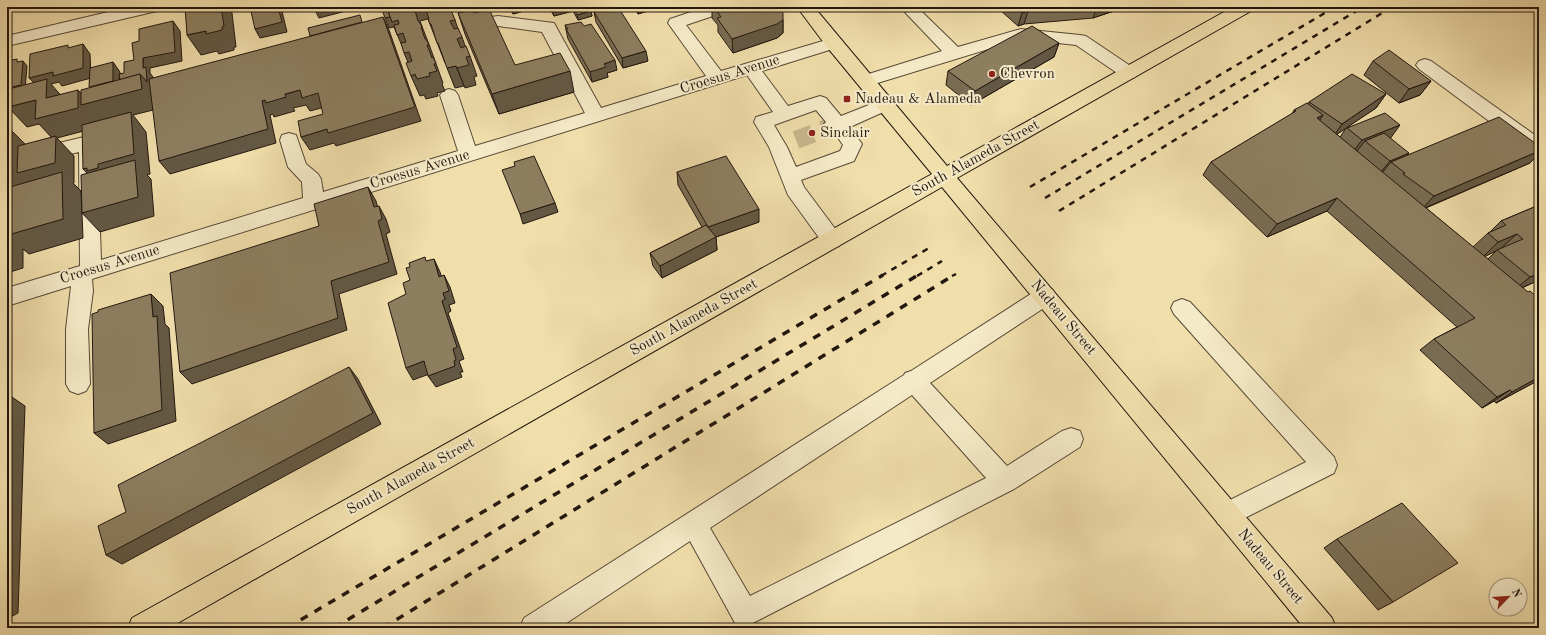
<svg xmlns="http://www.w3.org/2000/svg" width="1546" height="635" viewBox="0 0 1546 635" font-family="'Old Standard TT',serif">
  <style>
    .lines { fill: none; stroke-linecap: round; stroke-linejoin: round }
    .minor-tunnel { stroke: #c7b68c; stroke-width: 18; stroke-dasharray: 18 10; stroke-linecap: butt }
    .minor-casing { stroke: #564936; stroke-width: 2 }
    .major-casing { stroke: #22170f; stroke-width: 2 }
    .minor { fill: #f5eac8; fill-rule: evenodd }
    .major { fill: #f0deab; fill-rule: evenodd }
    .rail-far1 { stroke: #22170f; stroke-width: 2.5; stroke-dasharray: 6 6; stroke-linecap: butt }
    .rail { stroke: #22170f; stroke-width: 3.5; stroke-dasharray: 8 8; stroke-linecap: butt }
    .wall { fill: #796c53; stroke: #22170f; fill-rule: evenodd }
    .shaded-wall { fill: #635843; stroke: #22170f }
    .building { fill: #8d7e60; stroke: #22170f }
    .poi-dot { fill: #8f2418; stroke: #f5eac8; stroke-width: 1.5 }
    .labels { text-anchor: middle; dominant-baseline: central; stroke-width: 4; stroke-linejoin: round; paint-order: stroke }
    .poi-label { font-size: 15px; fill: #22170f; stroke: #f5eac8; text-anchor: start }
    .street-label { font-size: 15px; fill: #22170f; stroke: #f5eac8 }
  </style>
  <rect width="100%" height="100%" fill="#f0deab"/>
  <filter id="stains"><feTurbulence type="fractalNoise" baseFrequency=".005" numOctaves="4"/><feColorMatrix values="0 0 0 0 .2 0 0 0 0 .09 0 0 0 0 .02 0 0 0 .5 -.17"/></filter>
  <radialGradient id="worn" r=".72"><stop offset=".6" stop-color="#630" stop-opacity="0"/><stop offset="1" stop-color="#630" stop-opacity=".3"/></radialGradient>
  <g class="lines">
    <!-- minor-tunnel -->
    <path class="minor-tunnel" d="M796,140L830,127"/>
    <!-- minor casing -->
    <g class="minor-casing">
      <g id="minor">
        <path d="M129,7H159L157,11L7,46V36Z"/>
        <path d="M706,7H730L728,11L686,25L721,71L833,38L839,39L842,43L839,47L762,71L788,106L820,96L826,98L841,116L884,99L890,101L893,105L890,109L850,127L862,144L854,161L801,180L804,187L839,234L842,240L839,246L832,248L825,246L788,195L769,147L754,122L756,117L773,112L747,75L92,279L93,291L88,329L90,384L86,391L78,394L70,391L66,384V329L71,286L7,306V288L80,266L79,152L62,156L55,154L53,149L55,144L88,136L95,138L97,143L101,260L303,198L302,182L288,167L280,140L282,135L289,133L296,135L306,164L318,174L321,179L323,192L458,151L440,95L443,91L449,89L455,91L458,95L475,146L585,113L542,32L498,26L476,29L470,28L468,24L470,20L498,16L554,23L601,108L706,76L668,23L670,19ZM816,110L826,122L821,127L823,132L830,133L834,132L843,145L840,151L796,167L787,147L774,125Z"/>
        <path d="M900,7H917L958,47L1021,29L1080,35L1086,36L1135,69L1138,73L1135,77L1129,79L1123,77L1076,45L1021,39L871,85L865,87L859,85L856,81L859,77L942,51Z"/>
        <path d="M1425,59L1431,61L1539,138V155L1532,153L1419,69L1416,65L1419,61Z"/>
        <path d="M1045,287L1053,290L1056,296L1053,302L930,383L1007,466L1062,431L1071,428L1080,431L1083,439L1080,447L1014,489L745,627L735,623L690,541L559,628H520L524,618L904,375L905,373L911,371L1037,290ZM912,395L986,478L750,596L710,528Z"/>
        <path d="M1182,299L1190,302L1334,457L1337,465L1334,473L1227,527L1218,524L1214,515L1218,506L1306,462L1174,314L1171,308L1174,302Z"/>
      </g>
    </g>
    <!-- major casing -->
    <g class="major-casing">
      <path id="major" d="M797,7H814L947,166L1233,7H1253L1251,11L957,178L1332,618L1336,628H1304L942,187L169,628H128L132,618L932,174L827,47Z"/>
    </g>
    <!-- minor -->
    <use href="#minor" class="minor"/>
    <!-- major -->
    <use href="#major" class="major"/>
    <!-- rail-far1 -->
    <g class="rail-far1">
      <path d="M1030,187L1335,7"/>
      <path d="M1045,198L1363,7"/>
      <path d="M1059,211L1392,7"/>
      <path d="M881,276L929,248"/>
      <path d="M917,276L942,261"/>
      <path d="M952,276L956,274"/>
    </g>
    <!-- rail -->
    <g class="rail">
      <path d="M287,628L883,275"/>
      <path d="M334,628L918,275"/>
      <path d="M383,628L954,275"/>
    </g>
  </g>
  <!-- wall -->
  <g class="wall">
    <path d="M509,7H538L513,14Z"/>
    <path d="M549,7H588L591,11L592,16L578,20L573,11L554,16Z"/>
    <path d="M628,7H660L638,14L635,8L630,10Z"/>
    <path d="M712,7H778L783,20V33L777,38L733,53L718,32V25L712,18Z"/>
    <path d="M1001,7H1126L1093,18L1024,24L1018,26L1000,10Z"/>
    <path d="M594,12L648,61L623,68L596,22Z"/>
    <path d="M458,13H474L515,65L574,92L499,114L465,34Z"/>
    <path d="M565,25L617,70L607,73L608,77L592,82L568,39Z"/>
    <path d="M1059,43L1054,57L971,105L946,85L948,71Z"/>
    <path d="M1373,61L1431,81L1420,95L1399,103L1364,75Z"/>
    <path d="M1386,94L1376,108L1347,127L1390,138L1407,155L1539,146V154L1530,163L1426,208L1473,247L1488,233L1490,232L1501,221L1539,205V280L1522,288L1539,380L1496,403L1494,401L1482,408L1420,350L1434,339L1457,327L1327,211L1267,237L1203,175L1211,162L1292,114L1294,110L1308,104L1309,102ZM1346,128L1340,137L1337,134ZM1496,251L1488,259L1484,256Z"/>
    <path d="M677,172L759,222L716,237L717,250L662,278L653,266L650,253L702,227L678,185Z"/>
    <path d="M1337,539L1393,602L1378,610L1324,548Z"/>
  </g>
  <!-- shaded-wall -->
  <g class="shaded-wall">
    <path d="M221,7H228L232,13L236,47H234V50L219,54L217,51L201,55L187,35L206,31Z"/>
    <path d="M278,7H281L287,32L260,38L255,29Z"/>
    <path d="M319,7H344L346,11L319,18L314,8Z"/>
    <path d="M423,7H425L446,63H445L428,19L420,21L430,47L443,83L442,84L445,91L437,93L438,96L426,99L424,95L420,96L411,76L415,74L429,73L427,45L407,13Z"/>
    <path d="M444,7H472L451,12L455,20L461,38L462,37L469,57L470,56L477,76L474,77L476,85L465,88L457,68L464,59Z"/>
    <path d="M519,7H538L513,14L511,9Z"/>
    <path d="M567,7H572L573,11L554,16L552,11Z"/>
    <path d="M630,7H635V8L630,10Z"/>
    <path d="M638,7H660L638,14Z"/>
    <path d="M1097,7H1126L1093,18Z"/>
    <path d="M591,11L592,16L578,20L577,15Z"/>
    <path d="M1028,11L1024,24L1018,26L1022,13Z"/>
    <path d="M405,13L418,72L413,74L404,53H405L394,27L389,28L385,18Z"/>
    <path d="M383,17L389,30L421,121L336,146L334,143L310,150L301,137L327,129Z"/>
    <path d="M783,20V33L777,38L733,53L732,39Z"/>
    <path d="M173,21L180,31L182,61L150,68V73L153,77L154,92L157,109L133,115L146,132L150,174L147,175L151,179L154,216L100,232L82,213L101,188L83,169L98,125L95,121V128L57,138L74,156V183H73L81,191L83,238L29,254L23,249V268L7,273V218L9,195L26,187L7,192V126L27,146L53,139L39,124L27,127L8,107L36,100L46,98L38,87L29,78L83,44L90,54L91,78L62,86L59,82L51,84L64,99L78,90L89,103L113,62L120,72V89L140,74L143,68V58Z"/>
    <path d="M1059,43L1054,57L971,105L975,91Z"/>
    <path d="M646,51L648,61L623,68L622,58Z"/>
    <path d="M615,60L617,70L607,73L608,77L592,82L590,72L604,64Z"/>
    <path d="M23,61L27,66L25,90L7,95V88Z"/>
    <path d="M456,66L464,86L455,88L447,68Z"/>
    <path d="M570,71L574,92L499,114L492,94Z"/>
    <path d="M1431,81L1420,95L1399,103L1409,89Z"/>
    <path d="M300,90L318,93L325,107L310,111L306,105L293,108L295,111L274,117L273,114L270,115L276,143L170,174L159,161L262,101Z"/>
    <path d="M1386,94L1376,108L1333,137L1342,124Z"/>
    <path d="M1323,115L1314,129L1317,118Z"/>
    <path d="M1400,125L1390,139L1365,141L1357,151L1352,153L1362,140Z"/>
    <path d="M1539,151V154L1530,163L1422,209L1434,196Z"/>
    <path d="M1409,153L1398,166L1391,162L1382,173L1379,174L1390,161Z"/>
    <path d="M368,187L376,201L381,220L379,206L386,219L390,232L386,234L397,274L339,294L347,330L192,384L180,372L331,281L374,207Z"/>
    <path d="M1337,198L1327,211L1267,237L1277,224Z"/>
    <path d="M555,203L558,212L523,224L520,214Z"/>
    <path d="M759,209V222L716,237L717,250L662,278L660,266L710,240L708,227Z"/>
    <path d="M1517,234L1500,249L1497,250L1496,251L1482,258L1498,242Z"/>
    <path d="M434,259L440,272L445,289L439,277Z"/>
    <path d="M1539,273V280L1512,292L1530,277Z"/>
    <path d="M444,275L450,287L455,303L449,305L451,311L448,313L464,359L459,361L463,372H460L462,377L436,387L428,376L454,361L453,349L442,301L443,293Z"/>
    <path d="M151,294L163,306L165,324L169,328L176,421L108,444L94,433L153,317Z"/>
    <path d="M424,361L432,373L413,380L406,368Z"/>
    <path d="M349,367L358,379L381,424L122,564L106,555Z"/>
    <path d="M1539,377V380L1496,403L1512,392Z"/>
    <path d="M1510,390L1494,401L1482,408L1497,397Z"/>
    <path d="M9,395L25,406L18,613L7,619V434Z"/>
  </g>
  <!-- building -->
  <g class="building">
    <path d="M185,7H221L224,26L222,27V30L206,34V31L187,35Z"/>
    <path d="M250,7H278L282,22L255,29Z"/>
    <path d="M381,7H391L387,8L390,17L385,18Z"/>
    <path d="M391,7H402L403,9L409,7H414L418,21L422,26L421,27L425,39H426L429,45H427L432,58L433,57L436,63L434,64L437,71L429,73L430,76L417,79L415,74L411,76L406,63L412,61L409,52L404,53L401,43L406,42L403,33L397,35L394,25L399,24L398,20L392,22L387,8Z"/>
    <path d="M414,7H423L424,9L416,11Z"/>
    <path d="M425,7H444L446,12L451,10L455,20L450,21L454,29L458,28L462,37L457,39L461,48L466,46L470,56L466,57L469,65L457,68L456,66L447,68L438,43H437L431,24H430L428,19H429Z"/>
    <path d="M510,7H519L511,9Z"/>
    <path d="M550,7H567L552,11Z"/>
    <path d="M573,7H588L591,11L577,15Z"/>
    <path d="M614,7H618L646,51L622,58L594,12Z"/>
    <path d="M714,7H778L783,13V20L777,24L732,39L717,18L721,17Z"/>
    <path d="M1015,7H1067L1028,11L1022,13Z"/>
    <path d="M489,9L515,65L560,53L570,71L492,94L458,13L472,10L474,13Z"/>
    <path d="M360,15L362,22L310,36L308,28Z"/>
    <path d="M383,17L415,107L328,133L327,129L301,137L298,121L323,114L318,93L302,98L300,90L285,94L286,97L266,103L265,100L262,101L268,129L159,161L149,79Z"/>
    <path d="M173,21L175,52L143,58V68L146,67L147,82L140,74L120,80L119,74L124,73V62L134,60L132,43L139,41V29Z"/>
    <path d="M581,22L584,26L591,24L615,60L604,64L606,67L590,72L566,29H568L565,25Z"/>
    <path d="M1032,26L1059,43L975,91L948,71Z"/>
    <path d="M83,44V68L53,76V72L29,78L30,54L68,45V48Z"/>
    <path d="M1389,50L1431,81L1409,89L1373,61Z"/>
    <path d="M17,59V62L23,61L21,85L7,88V61Z"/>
    <path d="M113,62V81L89,87L90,68Z"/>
    <path d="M140,74L142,89L81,105V90Z"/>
    <path d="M1352,74L1386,94L1342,124L1309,102Z"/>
    <path d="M47,79L46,98L78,90V108L35,119L36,100L8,107L9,89Z"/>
    <path d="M1307,103L1323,115L1317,118L1528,292L1530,291L1539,299V377L1512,392L1510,390L1497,397L1434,339L1475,318L1337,198L1277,224L1211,162L1296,111L1294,110Z"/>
    <path d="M131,112L134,154L98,164V168L87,171V168L83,169L82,125Z"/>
    <path d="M1385,113L1400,125L1362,140L1347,128Z"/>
    <path d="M1499,117L1539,146V151L1434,196L1403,174L1405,173L1391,162Z"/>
    <path d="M1384,133L1409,153L1390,161L1365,141Z"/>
    <path d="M56,136L55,163L17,173L18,146Z"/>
    <path d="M534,156L555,203L520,214L502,170L515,166L514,162Z"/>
    <path d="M726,156L759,209L708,227L677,172Z"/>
    <path d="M135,160L138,197L82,213L81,175Z"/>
    <path d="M62,172L63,219L8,235L10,187Z"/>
    <path d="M368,187L374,207L379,206L382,219L378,221L389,262L331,281L338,318L180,372L170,273L319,226L314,204Z"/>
    <path d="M9,195L8,219L7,218V196Z"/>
    <path d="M1539,205V273L1530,277L1497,250L1523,239L1517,234L1498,242L1488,233L1506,225L1501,221Z"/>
    <path d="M706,225L716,237L660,266L650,253Z"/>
    <path d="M425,257L426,261L434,259L439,277L444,275L449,291L443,293L445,299L442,301L457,347L453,349L456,360L454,361L455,366L428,376L424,361L406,368L388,303L406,294L403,283L410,280L406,268L410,267L409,263Z"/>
    <path d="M151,294L153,317L157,316L162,410L94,433L92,314L98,312V310Z"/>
    <path d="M349,367L373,413L106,555L98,526L126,512L118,485Z"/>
    <path d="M9,395L7,434V396Z"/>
    <path d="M1402,503L1458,563L1393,602L1337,539Z"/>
  </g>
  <!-- markers -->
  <g class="poi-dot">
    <circle cx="992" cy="74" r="4"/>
    <rect x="843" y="95" width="8" height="8" rx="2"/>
    <circle cx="812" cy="133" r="4"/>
  </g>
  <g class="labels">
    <!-- poi labels -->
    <g class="poi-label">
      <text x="1000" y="74">Chevron</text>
      <text x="855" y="99">Nadeau &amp; Alameda</text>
      <text x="820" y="133">Sinclair</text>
    </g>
    <!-- street labels -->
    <g class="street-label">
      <text transform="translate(730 75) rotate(-17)">Croesus Avenue</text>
      <text transform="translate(976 159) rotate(-29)">South Alameda Street</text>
      <text transform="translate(420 170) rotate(-17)">Croesus Avenue</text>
      <text transform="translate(110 265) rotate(-17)">Croesus Avenue</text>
      <text transform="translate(694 318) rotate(-29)">South Alameda Street</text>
      <text transform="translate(1063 318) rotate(50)">Nadeau Street</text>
      <text transform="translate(411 477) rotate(-29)">South Alameda Street</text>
      <text transform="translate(1270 567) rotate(50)">Nadeau Street</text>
    </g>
  </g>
  <!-- margin -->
  <rect width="1546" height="635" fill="none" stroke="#f0deab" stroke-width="24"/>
  <rect x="8" y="8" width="1530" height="619" fill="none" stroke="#22170f" stroke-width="2"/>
  <rect x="12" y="12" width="1522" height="611" fill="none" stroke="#22170f"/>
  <!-- north arrow -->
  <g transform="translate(1508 597) rotate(65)"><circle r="19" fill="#f5eac8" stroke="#a1967e"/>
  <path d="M0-3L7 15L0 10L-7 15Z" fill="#8f2418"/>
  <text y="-6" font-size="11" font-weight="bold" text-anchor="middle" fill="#22170f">N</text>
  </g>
  <rect width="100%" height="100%" filter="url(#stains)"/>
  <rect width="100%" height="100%" fill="url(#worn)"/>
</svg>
